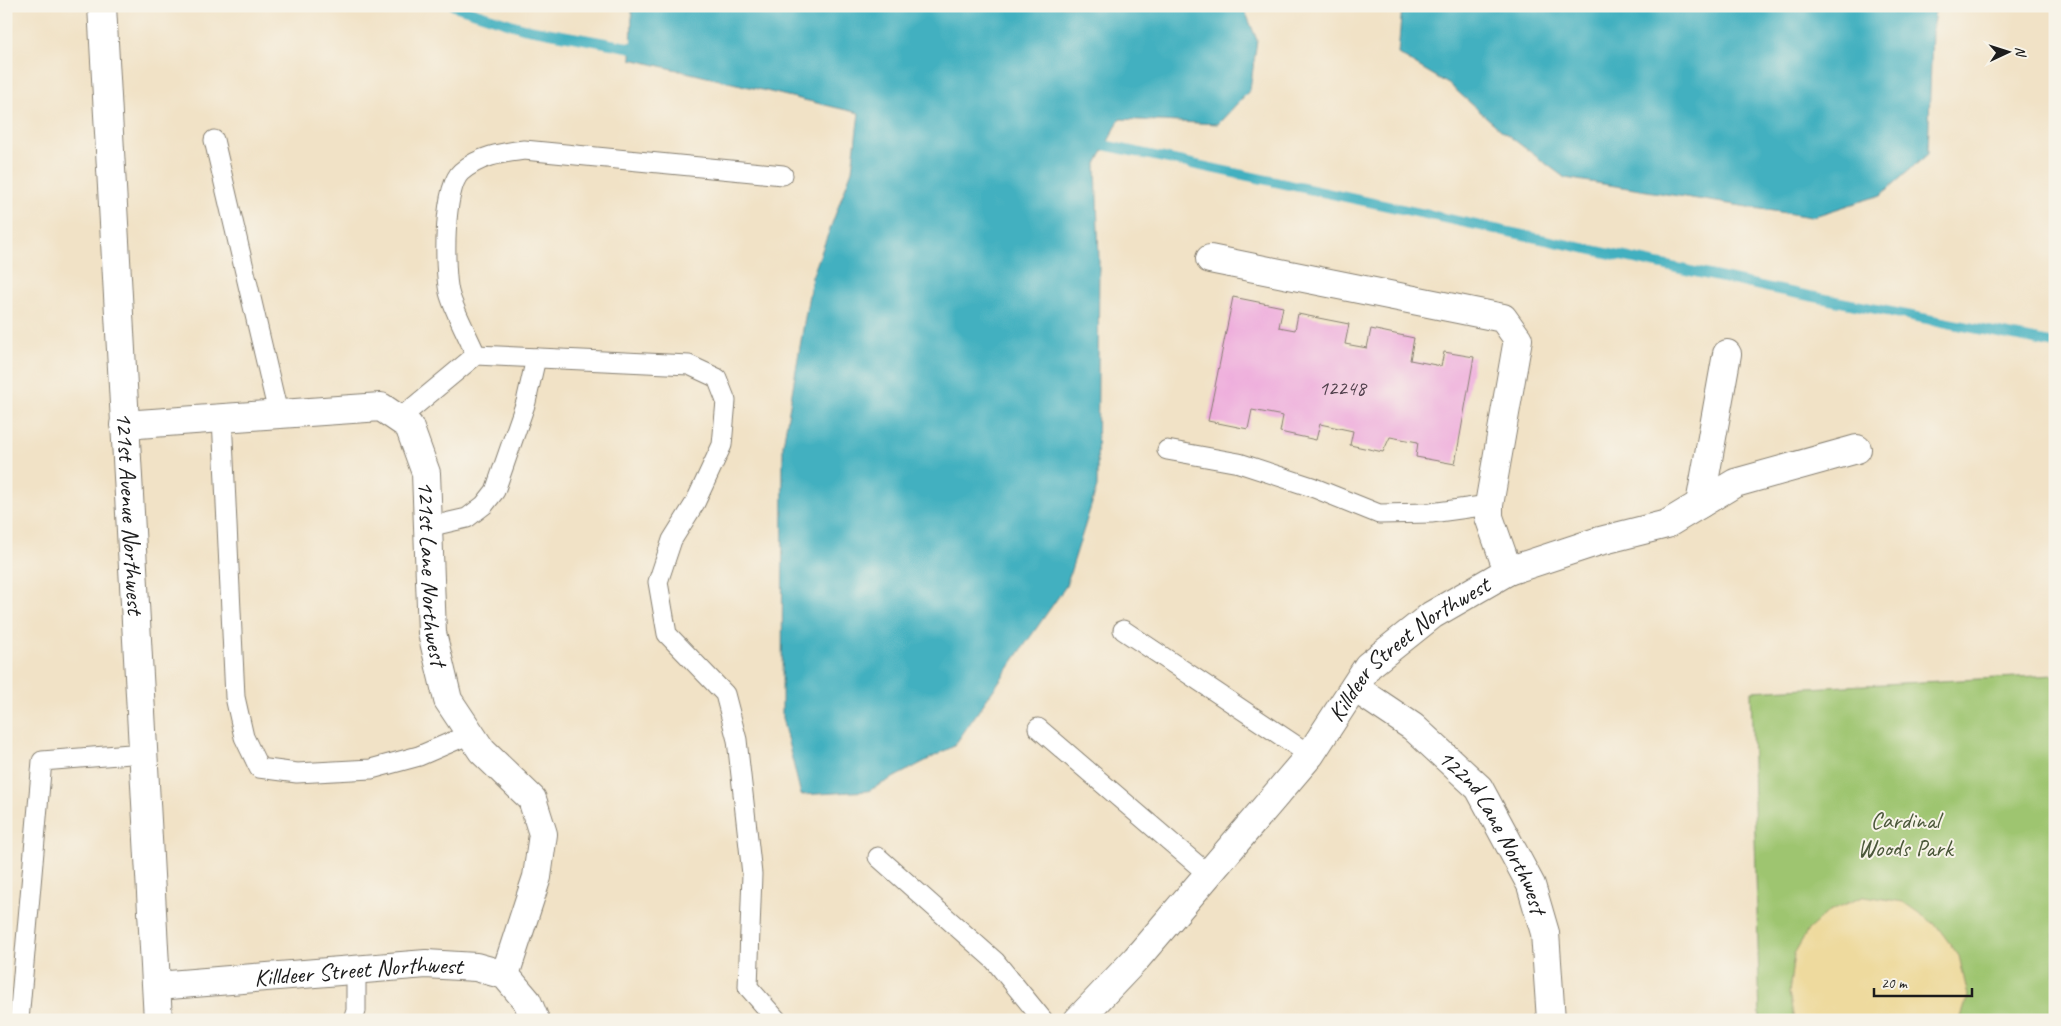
<svg xmlns="http://www.w3.org/2000/svg" width="2061" height="1026" viewBox="0 0 2061 1026" font-family="Caveat,sans-serif">
  <style>
    .green { fill: #9ec570; stroke: #5d7046 }
    .sand { fill: #eeda9e; stroke: #857b5d }
    .water { fill: #43b0c0; stroke: #30666e }
    .lines { fill: none; stroke-linecap: round; stroke-linejoin: round }
    .stream { stroke: #43b0c0; stroke-width: 10 }
    .building { fill: #eeabdc }
    .service-casing { stroke: #867f71; stroke-width: 21 }
    .minor-casing { stroke: #867f71; stroke-width: 30 }
    .tertiary-casing { stroke: #867f71; stroke-width: 30 }
    .service { stroke: #fff; stroke-width: 19 }
    .minor { stroke: #fff; stroke-width: 28 }
    .tertiary { stroke: #fff; stroke-width: 28 }
    .labels { text-anchor: middle; dominant-baseline: central; stroke-width: 4; stroke-linejoin: round; paint-order: stroke }
    .number-label { font-size: 21px; fill: #50404c }
    .street-label { font-size: 24px; fill: #1c1c1c; stroke: #f7f3e8 }
    .park-label { font-size: 24px; fill: #4a5739; stroke: #f7f3e8 }
  </style>
  <rect width="100%" height="100%" fill="#f7f3e8"/>
  <filter id="ink" filterUnits="userSpaceOnUse"><feTurbulence type="fractalNoise" baseFrequency=".02" numOctaves="2"/><feDisplacementMap in="SourceGraphic" scale="10" xChannelSelector="R" yChannelSelector="G"/><feConvolveMatrix kernelMatrix="1 2 1 2 8 2 1 2 1" color-interpolation-filters="sRGB"/></filter>
  <filter id="wash" filterUnits="userSpaceOnUse"><feTurbulence type="fractalNoise" baseFrequency=".0096" numOctaves="4" result="noise"/><feDisplacementMap in="SourceGraphic" scale="20" xChannelSelector="R" yChannelSelector="G"/><feGaussianBlur stdDeviation="1.12" result="paint"/><feColorMatrix in="noise" values="0 0 0 0 0 0 0 0 0 0 0 0 0 0 0 0 0 1.4 0 .05"/><feComposite in="paint" operator="in"/></filter>
  <g filter="url(#wash)">
    <rect width="100%" height="100%" fill="#f1e2c6"/>
    <!-- green -->
    <path class="green" d="M2055,675V1020H1760L1751,691Z"/>
    <!-- sand -->
    <path class="sand" d="M1865,896L1903,902L1936,925L1959,956L1968,996L1960,1020H1794L1789,993L1794,954L1808,930L1829,911Z"/>
    <!-- water -->
    <g class="water">
      <path d="M632,6H1243L1257,40L1250,90L1218,124L1120,119L1096,164L1099,261L1097,487L1066,586L954,746L868,791L801,795L782,718L783,445L812,277L852,170L859,113L631,59Z"/>
      <path d="M1402,6H1936L1932,31L1928,154L1881,195L1811,217L1565,178L1501,130L1450,85L1398,54Z"/>
    </g>
    <g class="lines">
      <!-- stream -->
      <g class="stream">
        <path d="M454,6L523,28L644,50"/>
        <path d="M1094,143L1779,290L2055,344"/>
      </g>
    </g>
    <g id="blocks">
      <!-- building -->
      <path class="building" d="M1233,297L1283,307L1279,327L1295,330L1298,314L1349,324L1345,344L1367,348L1371,329L1414,338L1410,360L1441,366L1444,352L1474,357L1455,464L1416,457L1418,442L1390,437L1383,452L1350,445L1353,431L1320,424L1316,440L1280,432L1283,416L1252,410L1248,429L1208,421Z"/>
    </g>
  </g>
  <g filter="url(#ink)">
    <use href="#blocks" fill-opacity="0" stroke="#867f71" stroke-width="1"/>
    <g class="lines">
      <!-- service casing -->
      <g class="service-casing">
        <g id="service">
          <path d="M214,140L278,413"/>
          <path d="M476,355C469,338 453,309 449,292C444,269 443,188 461,172C479,156 501,153 524,150L783,175"/>
          <path d="M222,417L235,697L244,737L259,768L297,773L371,769L419,756L470,734"/>
          <path d="M399,419L476,355L689,365L717,378L726,401L722,445L695,503L672,540L658,582L667,634L725,694L737,740L752,874L748,987L777,1020"/>
          <path d="M1167,450L1239,463L1312,487L1379,514L1431,513L1489,505"/>
          <path d="M428,527L467,518L484,505L495,491L526,402L536,358"/>
          <path d="M1123,630L1310,755"/>
          <path d="M1038,728L1209,875"/>
          <path d="M878,857L995,961L1043,1020"/>
          <path d="M19,1020L42,761L143,753"/>
          <path d="M353,1020L356,1011V970"/>
        </g>
      </g>
      <!-- minor casing -->
      <g class="minor-casing">
        <g id="minor">
          <path d="M1210,259L1503,318L1518,339L1489,505V517L1508,571"/>
          <path id="s1" d="M124,425L381,407L409,426L426,473L432,633L448,700L482,751L532,799L543,834L537,877L505,975"/>
          <path d="M1700,504L1727,354"/>
          <path id="s2" d="M1355,688L1413,727L1479,788L1531,885L1545,933L1551,1020"/>
          <path id="s3" d="M157,986L426,964L476,967L505,975L527,1001L535,1020"/>
          <path id="s4" d="M1078,1020L1136,959L1310,755L1368,666L1432,615L1508,571L1596,542L1667,524L1735,483L1857,449"/>
        </g>
      </g>
      <!-- tertiary casing -->
      <g class="tertiary-casing">
        <g id="tertiary">
          <path id="s5" d="M102,6L158,1020"/>
        </g>
      </g>
      <!-- service -->
      <use href="#service" class="service"/>
      <!-- minor -->
      <use href="#minor" class="minor"/>
      <!-- tertiary -->
      <use href="#tertiary" class="tertiary"/>
    </g>
  </g>
  <g class="labels">
    <!-- number labels -->
    <g class="number-label">
      <text x="1342" y="388">12248</text>
    </g>
    <!-- street labels -->
    <g class="street-label">
      <text stroke="none"><textPath href="#s5" startOffset="508">121st Avenue Northwest</textPath></text>
      <text stroke="none"><textPath href="#s1" startOffset="442">121st Lane Northwest</textPath></text>
      <text stroke="none"><textPath href="#s4" startOffset="500">Killdeer Street Northwest</textPath></text>
      <text stroke="none"><textPath href="#s2" startOffset="204">122nd Lane Northwest</textPath></text>
      <text stroke="none"><textPath href="#s3" startOffset="202">Killdeer Street Northwest</textPath></text>
    </g>
    <!-- park labels -->
    <g class="park-label">
      <text x="1905" y="820">Cardinal<tspan x="1905" dy="28">Woods Park</tspan></text>
    </g>
  </g>
  <!-- margin -->
  <rect width="2061" height="1026" fill="none" stroke="#f7f3e8" stroke-width="25"/>
  <!-- north arrow -->
  <g transform="translate(2008 52) rotate(86)" stroke="#f7f3e8" stroke-width="4" paint-order="stroke">
  <path d="M0-4L9 19L0 12L-9 19Z" fill="#1c1c1c"/>
  <text y="-8" font-size="14" font-weight="bold" text-anchor="middle" fill="#1c1c1c">N</text>
  </g>
  <!-- scale -->
  <path d="M1874 988v8h98v-8" fill="none" stroke="#1c1c1c" stroke-width="2.5"/>
  <text x="1881" y="988" font-size="15" fill="#1c1c1c" stroke="#f7f3e8" stroke-width="4" paint-order="stroke">20 m</text>
</svg>
